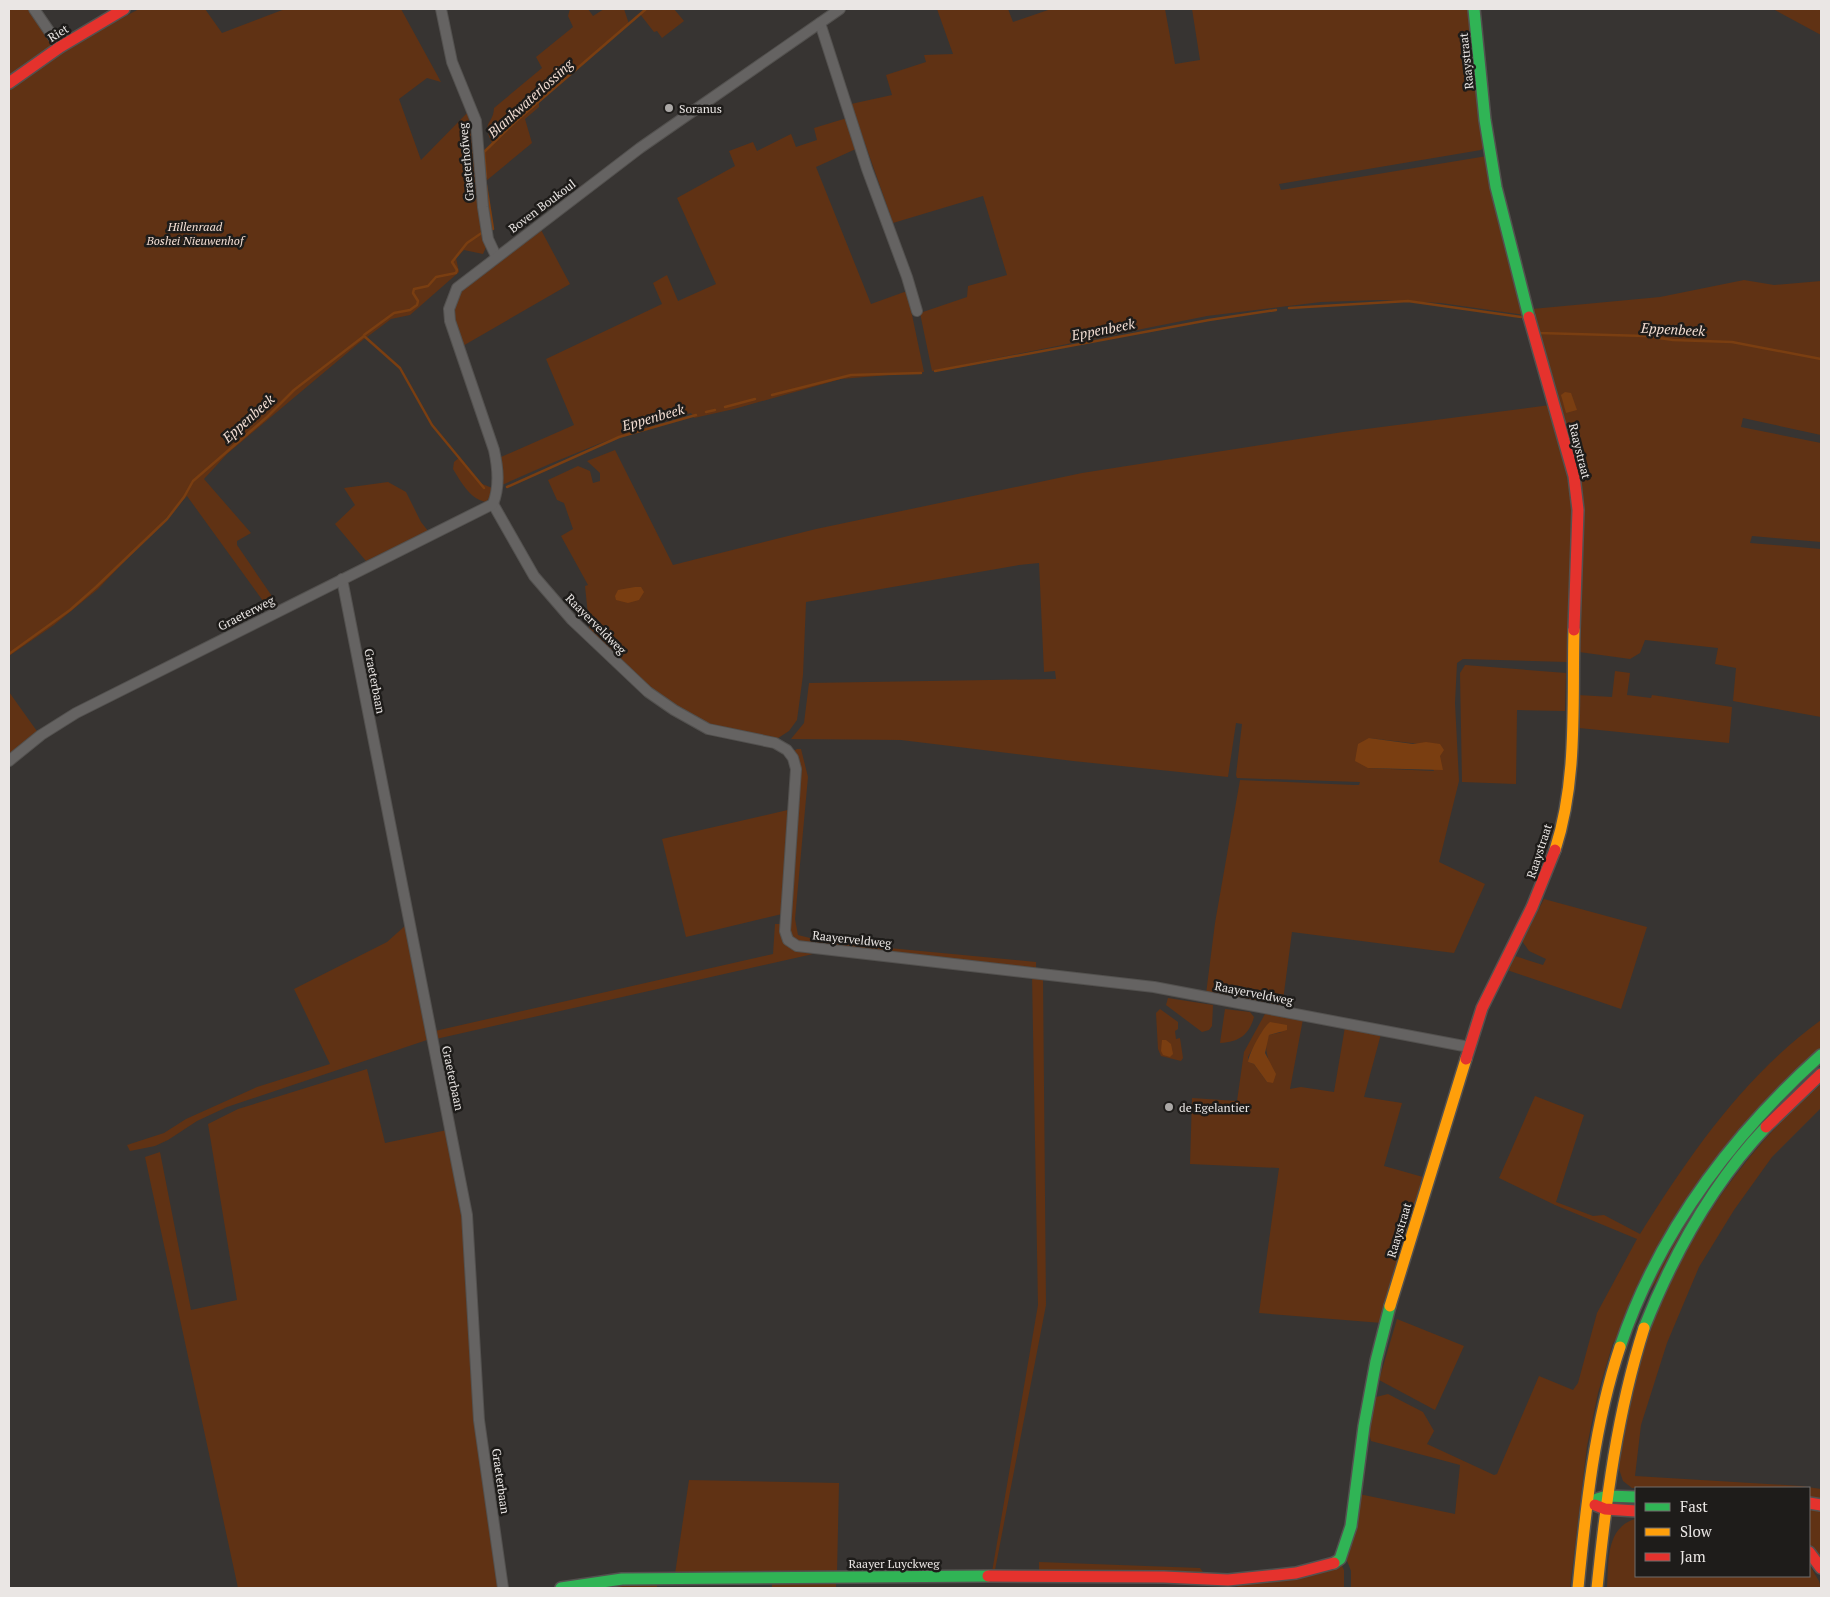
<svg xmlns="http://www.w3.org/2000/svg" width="1830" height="1597" viewBox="0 0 1830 1597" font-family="'PT Serif',serif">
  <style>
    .green { fill: #603214; fill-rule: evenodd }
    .water { fill: #7a3e11 }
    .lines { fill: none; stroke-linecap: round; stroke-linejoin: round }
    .stream { stroke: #7a3e11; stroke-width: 2.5 }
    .street-casing { stroke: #53514f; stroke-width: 12 }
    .fast-casing { stroke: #53514f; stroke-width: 14 }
    .slow-casing { stroke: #53514f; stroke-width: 14 }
    .jam-casing { stroke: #53514f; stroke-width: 14 }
    .street { stroke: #656362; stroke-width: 10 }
    .fast { stroke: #30b455; stroke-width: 11 }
    .slow { stroke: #ff9f0a; stroke-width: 11 }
    .jam { stroke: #e5322d; stroke-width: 11 }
    .poi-dot { fill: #aba8a6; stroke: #1e1c1a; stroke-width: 2 }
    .labels { text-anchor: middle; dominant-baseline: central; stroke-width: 5; stroke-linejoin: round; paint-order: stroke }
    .street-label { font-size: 12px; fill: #eae6e4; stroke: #1e1c1a }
    .poi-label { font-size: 12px; fill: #eae6e4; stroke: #1e1c1a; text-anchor: start }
    .park-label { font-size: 12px; font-style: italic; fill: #f4dfd4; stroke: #1e1c1a }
    .water-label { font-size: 14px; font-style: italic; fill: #f2ddd2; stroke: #1e1c1a }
  </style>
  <rect width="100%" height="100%" fill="#373432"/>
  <!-- green -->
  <g class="green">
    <path d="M9,9H31L60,51L139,9H205L222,33L285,9H401L441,82L427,78L399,99L421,160L468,112L480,214L487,245L483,254L464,250L456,258L459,272L410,315L391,319L359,343L227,454L204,479L251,533L237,541V545L280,608L271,612L187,496L98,589L54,625L9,656Z"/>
    <path d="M570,9H588L593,16L604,9H624L629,24L539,100V107L525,119L532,143L486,181L483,153L492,143C481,120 493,126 494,108L542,68L536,57L573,27L568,16Z"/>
    <path d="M648,9H674L684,21L662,38L657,31L654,32L640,14Z"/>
    <path d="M937,9H1008L1013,22L1051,9H1165L1175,64L1200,60L1192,9H1471L1486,145L1481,150L1279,184L1281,190L1487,156L1525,315L1441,303L1380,300L1321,302L1207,316L932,371L920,313L967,297L968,286L1007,275L983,196L893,223L851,104L892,95L886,75L926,62L924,55L953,54Z"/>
    <path d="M1773,9H1821V35Z"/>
    <path d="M847,118L858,148L816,167L871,304L907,291L924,372L841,379L734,409L694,418L691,413C625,431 565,457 502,485L501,457L574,425L546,359L662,304L653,283L667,275L678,301L716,284L677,198L735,166L729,151L753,142L757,151L791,134L796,147L817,140L814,128Z"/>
    <path d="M540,228L570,284L461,347L452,311L459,292Z"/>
    <path d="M1744,280L1774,285L1821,281V435L1743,418L1741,427L1821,443V542L1752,536L1750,543L1821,549V717L1733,701L1736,668L1715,664L1718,648L1645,640L1640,653L1630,659L1579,652L1583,512L1532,309L1660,297Z"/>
    <path d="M1550,405L1572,490L1567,662L1463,659L1457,663L1455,703L1459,781L1439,862L1485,884L1454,953L1292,932L1282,1008L1206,994L1215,923L1240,780L1354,785H1359L1360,782L1237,778L1236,775L1242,724L1236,723L1228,777L1073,761L901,740L791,739L804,723L809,683L1056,679L1055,671L1044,672L1039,563L1019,565L806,602L803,675L797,720L789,731L775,740L720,731L654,694L590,634L585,586L588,585L561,536L573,529L564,503L557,500L548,480L578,466L590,471L593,483L600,481V473L587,461L615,450L673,565L816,529L1082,473L1343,432ZM1369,738L1419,744L1434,771L1368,768Z"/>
    <path d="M460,457L480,483L492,488V494L486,502C470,499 461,482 453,469L454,462Z"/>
    <path d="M388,482L406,492L421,522L428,531L366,561L335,524L355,505L344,488Z"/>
    <path d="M1465,665L1566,673L1565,711L1517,710L1516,784L1462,782L1460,673Z"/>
    <path d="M1615,671L1630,673L1627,695L1651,698L1652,695L1732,707L1729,743L1579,728L1578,695L1612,697Z"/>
    <path d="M9,692L39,734L9,757Z"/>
    <path d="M797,749H801L808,777L795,919L798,935L826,942L1036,962V969L799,943L790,936L788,919L801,777L798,762L792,752Z"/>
    <path d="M792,809L782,914L686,937L662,839Z"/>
    <path d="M1544,899L1647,927L1621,1009L1507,970L1515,956L1543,965L1546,959L1529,951L1522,941Z"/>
    <path d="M775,924H782C788,950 788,949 813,954L436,1039L435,1031L773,954Z"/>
    <path d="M406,925L428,1033L427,1040L227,1107L197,1121L168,1140L155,1146L130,1151L127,1145L164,1133L186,1119L257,1087L330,1064L294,989L387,942Z"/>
    <path d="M1032,975L1043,977L1046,1305L995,1570L992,1572L1038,1305Z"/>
    <path d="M1168,998L1213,1005L1212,1026L1209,1030L1202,1032L1166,1005Z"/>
    <path d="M1160,1009L1178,1022V1029L1175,1031L1176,1039L1180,1038L1183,1058L1181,1061L1161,1056L1158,1049L1156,1013Z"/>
    <path d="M1225,1009L1250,1012L1254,1017C1249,1035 1239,1042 1220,1043Z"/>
    <path d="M1266,1012L1303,1019L1290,1089L1301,1087L1334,1092L1345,1027L1381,1034L1364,1097L1402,1103L1384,1166L1423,1177L1382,1323L1259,1313L1279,1168L1190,1164L1192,1098L1237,1101L1244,1052ZM1262,1032H1282L1269,1035C1263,1048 1268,1055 1270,1067C1271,1071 1268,1078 1267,1082L1254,1064L1248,1062V1057Z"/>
    <path d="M1821,1020V1048L1613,1343L1598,1393L1587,1446L1570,1588H1351V1571L1346,1558L1359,1494L1455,1514L1460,1465L1371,1441L1369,1433L1376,1397L1388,1394L1423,1412L1434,1431L1427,1444L1494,1475L1497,1474L1539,1376L1573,1390L1578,1383L1597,1313L1637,1239L1555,1205L1499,1178L1535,1096L1584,1115L1556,1202L1593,1216L1604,1215L1640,1234C1691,1153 1743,1077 1821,1020Z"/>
    <path d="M367,1069L385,1143L447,1130L462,1221L499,1588H238L145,1157L160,1152L191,1310L237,1300L208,1124L238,1109Z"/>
    <path d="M1821,1084V1108L1772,1157L1734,1210L1699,1267L1667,1343L1641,1425L1635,1476L1801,1486L1821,1489V1500L1809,1498V1488H1632L1623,1481L1618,1466C1627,1424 1634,1379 1647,1337C1652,1323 1659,1309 1665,1295C1702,1212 1752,1144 1821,1084Z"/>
    <path d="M1397,1319L1464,1346L1435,1410L1379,1380Z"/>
    <path d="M689,1480L839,1483L837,1573L675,1574Z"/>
    <path d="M1809,1508L1821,1510V1562L1809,1546Z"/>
    <path d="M1635,1519L1636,1576H1809V1564L1819,1581L1821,1588H1607C1609,1563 1605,1528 1635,1519Z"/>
    <path d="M1039,1562L1200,1568L1205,1575L1039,1570Z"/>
    <path d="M1340,1562L1344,1570V1588H1235L1244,1582Z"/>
    <rect x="772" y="1580" width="64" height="8"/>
    <path d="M657,1581V1588H585Z"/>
  </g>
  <!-- water -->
  <g class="water">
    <path d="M1565,392L1571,393L1577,410L1566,413L1561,395Z"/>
    <path d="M635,587H641L644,592L639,600L628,603L616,600L615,596L618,590Z"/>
    <path d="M1369,738L1413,744L1426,742L1440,744L1444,750L1440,756L1443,770L1368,768L1355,761L1358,744Z"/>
    <path d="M1270,1022L1287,1025V1030L1269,1035L1265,1053L1276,1074L1273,1083L1267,1082L1254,1064L1248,1062C1249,1053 1263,1027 1270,1022Z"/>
    <path d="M1162,1040H1166L1171,1044L1173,1054L1170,1057L1163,1055L1161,1051Z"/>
  </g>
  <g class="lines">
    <!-- stream -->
    <g class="stream">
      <path d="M486,177L484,152L515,122L646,9"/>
      <path d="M486,185L493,229"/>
      <path d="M1289,308L1408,301L1521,317"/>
      <path d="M1539,331V333L1645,336L1673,340L1732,342L1821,359"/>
      <path d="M364,335L394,313L410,310L417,305L418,301L413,293L414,289L428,286L436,277L456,273L457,270L452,262L467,243L483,232"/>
      <path d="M935,371L1209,320L1276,310"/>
      <path d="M772,395L851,375L921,373"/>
      <path d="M725,407L755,399"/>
      <path d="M706,412L715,410"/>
      <path d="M507,487L619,437L696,415"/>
      <path d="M9,654L70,610L96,587L167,519L184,497L193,481L267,417L294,390L364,336L400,368L432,425L484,488"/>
    </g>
    <!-- street casing -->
    <g class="street-casing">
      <g id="street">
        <path d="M34,9L60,47"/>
        <path d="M441,9L452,62L476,121L483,207L488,239L496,256"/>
        <path d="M820,23L867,169L907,277L917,311"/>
        <path d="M493,504L534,576L572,620L648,692L674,710L708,729L775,743L787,750L793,758L796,769L785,931L788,940L797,946L1154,987L1469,1047"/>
        <path d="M342,579L467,1215L479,1420L503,1588"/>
        <path d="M9,761L41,735L76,713L493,504C500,486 498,468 494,450L450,321L449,309L457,288L640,148L840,9"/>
      </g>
    </g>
    <!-- fast casing -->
    <g class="fast-casing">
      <g id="fast">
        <path d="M1474,9L1485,120L1496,187L1529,317"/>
        <path d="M1644,1328C1673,1255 1711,1185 1766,1127"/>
        <path d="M1620,1347C1659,1231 1731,1136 1821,1055"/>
        <path d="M1597,1499L1607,1496L1636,1497"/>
        <path d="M1334,1563L1340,1559L1351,1526L1364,1426L1376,1361L1390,1306"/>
        <path d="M561,1588L622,1579L988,1576"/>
      </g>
    </g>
    <!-- slow casing -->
    <g class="slow-casing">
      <g id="slow">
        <path d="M1555,850C1578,779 1572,703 1574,630"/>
        <path d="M1390,1306L1466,1059"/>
        <path d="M1578,1588C1586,1507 1594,1425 1620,1347"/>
        <path d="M1597,1588C1606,1500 1617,1413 1644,1328"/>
      </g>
    </g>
    <!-- jam casing -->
    <g class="jam-casing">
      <g id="jam">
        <path d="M9,83L60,47L124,9"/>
        <path d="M1529,317L1574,476L1578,510L1574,630"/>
        <path d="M1466,1059L1482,1008L1532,907L1555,850"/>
        <path d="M1766,1127L1821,1074"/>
        <path d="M1809,1503L1821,1505"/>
        <path d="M1595,1505L1605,1509L1636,1511"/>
        <path d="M1809,1552L1821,1568"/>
        <path d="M988,1576L1164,1577L1228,1580L1296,1573L1334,1563"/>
      </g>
    </g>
    <!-- street -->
    <use href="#street" class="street"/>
    <!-- fast -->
    <use href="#fast" class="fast"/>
    <!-- slow -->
    <use href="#slow" class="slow"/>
    <!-- jam -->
    <use href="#jam" class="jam"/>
  </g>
  <!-- markers -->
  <g class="poi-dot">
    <circle cx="669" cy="108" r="5"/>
    <circle cx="1169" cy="1107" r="5"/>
  </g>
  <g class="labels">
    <!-- street labels -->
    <g class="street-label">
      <text transform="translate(58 33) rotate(-32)">Riet</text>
      <text transform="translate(1466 61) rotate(-96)">Raaystraat</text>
      <text transform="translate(466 162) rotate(-95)">Graeterhofweg</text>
      <text transform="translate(542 206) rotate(-37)">Boven Boukoul</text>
      <text transform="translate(1580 451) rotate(76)">Raaystraat</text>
      <text transform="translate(246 613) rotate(-27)">Graeterweg</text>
      <text transform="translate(596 624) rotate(45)">Raayerveldweg</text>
      <text transform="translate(375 681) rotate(79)">Graeterbaan</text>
      <text transform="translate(1539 851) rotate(-72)">Raaystraat</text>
      <text transform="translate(852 939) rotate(6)">Raayerveldweg</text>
      <text transform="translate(1254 993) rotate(11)">Raayerveldweg</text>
      <text transform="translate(453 1078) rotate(78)">Graeterbaan</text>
      <text transform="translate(1399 1230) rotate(-73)">Raaystraat</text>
      <text transform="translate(501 1481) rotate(82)">Graeterbaan</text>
      <text x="894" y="1563">Raayer Luyckweg</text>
    </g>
    <!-- poi labels -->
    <g class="poi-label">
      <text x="679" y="108">Soranus</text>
      <text x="1179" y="1107">de Egelantier</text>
    </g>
    <!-- park labels -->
    <g class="park-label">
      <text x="195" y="226">Hillenraad<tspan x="195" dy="14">Boshei Nieuwenhof</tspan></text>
    </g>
    <!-- water labels -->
    <g class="water-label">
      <text transform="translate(530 98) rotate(-42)">Blankwaterlossing</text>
      <text transform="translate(1103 329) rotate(-11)">Eppenbeek</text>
      <text transform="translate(1673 329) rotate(3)">Eppenbeek</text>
      <text transform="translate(653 417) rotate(-16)">Eppenbeek</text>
      <text transform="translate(248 418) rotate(-42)">Eppenbeek</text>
    </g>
  </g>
  <!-- border -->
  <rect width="1830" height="1597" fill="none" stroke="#eae6e4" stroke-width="20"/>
  <!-- legend -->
  <rect x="1635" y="1487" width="175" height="90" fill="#1e1c1a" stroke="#706d6b"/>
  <rect x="1645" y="1503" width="25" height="8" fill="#30b455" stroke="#706d6b"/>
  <text x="1680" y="1512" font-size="15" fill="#eae6e4">Fast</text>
  <rect x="1645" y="1528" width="25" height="8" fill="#ff9f0a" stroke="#706d6b"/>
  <text x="1680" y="1537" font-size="15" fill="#eae6e4">Slow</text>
  <rect x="1645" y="1553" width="25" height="8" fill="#e5322d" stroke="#706d6b"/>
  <text x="1680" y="1562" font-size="15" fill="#eae6e4">Jam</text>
</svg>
